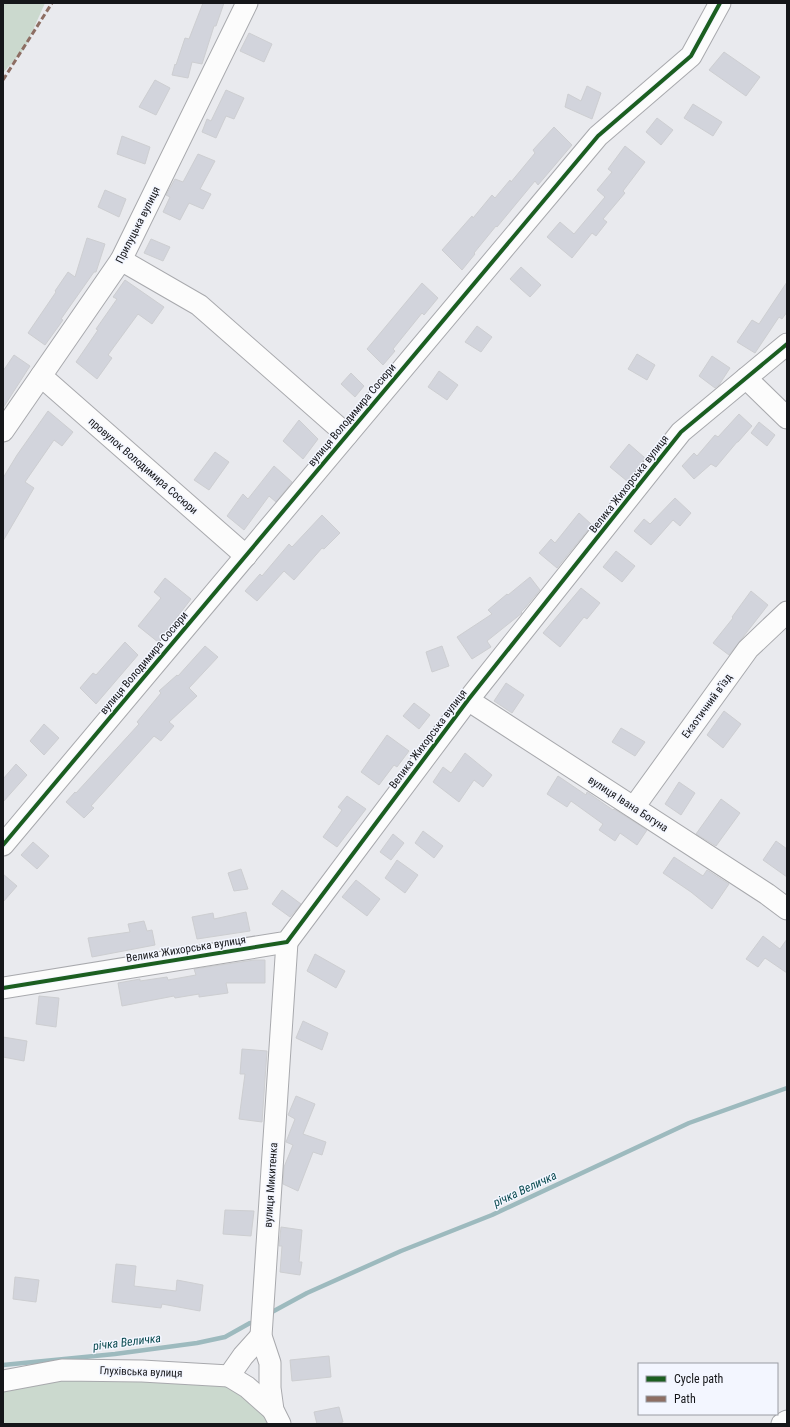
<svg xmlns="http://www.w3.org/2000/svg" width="790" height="1427" viewBox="0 0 790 1427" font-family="'Roboto Condensed',sans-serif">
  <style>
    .green { fill: #cbd9ce }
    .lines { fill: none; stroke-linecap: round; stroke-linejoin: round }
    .stream { stroke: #9dbabe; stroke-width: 4.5 }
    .building { fill: #d2d4dc; stroke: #cdced1 }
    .minor-casing { stroke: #a8a9ad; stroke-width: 23 }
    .minor { stroke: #fcfcfc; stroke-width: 21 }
    .quiet { stroke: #8d6e63; stroke-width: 3; stroke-dasharray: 6 3; stroke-linecap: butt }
    .cycleway-casing { stroke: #f3f6ff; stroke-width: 6 }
    .cycleway { stroke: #1b5e20; stroke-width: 4 }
    .labels { text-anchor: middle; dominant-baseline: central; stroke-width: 3; stroke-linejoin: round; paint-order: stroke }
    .street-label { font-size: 11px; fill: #151619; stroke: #f3f6ff }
    .water-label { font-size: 12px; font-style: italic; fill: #0c4c51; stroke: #f3f6ff }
  </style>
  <rect width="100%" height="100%" fill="#e9eaee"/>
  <!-- green -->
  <g class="green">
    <path d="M3,3H45L25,48L3,73Z"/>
    <path d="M62,1370L220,1376L283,1424H3V1384Z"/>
  </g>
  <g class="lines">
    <!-- stream -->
    <g class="stream">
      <path d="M272,1312L307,1293L401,1251L492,1215L689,1123L787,1088"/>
      <path d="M3,1365L115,1354L197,1343L225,1337L250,1323"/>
    </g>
  </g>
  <!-- building -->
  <g class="building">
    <path d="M203,3H224L216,26H214L202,64L192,62L188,78L172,75L175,64L176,65L185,38L189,39Z"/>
    <path d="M249,33L272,44L264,62L240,51Z"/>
    <path d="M724,52L760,77L746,96L709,70Z"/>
    <path d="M155,80L170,88L156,115L139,107Z"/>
    <path d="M587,86L601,93L592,119L565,107L568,94L581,101Z"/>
    <path d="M226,90L244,98L234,119L226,116L216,138L202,132L207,119L211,121Z"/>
    <path d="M693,104L722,122L713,136L684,118Z"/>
    <path d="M657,118L673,130L661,145L646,132Z"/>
    <path d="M554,127L572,145L538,185L535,181L497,227L496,226L474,253L475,254L462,270L442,250L472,216L473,218L492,195L495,198L510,180L511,182L535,153L533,150Z"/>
    <path d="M122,136L150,147L145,164L117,154Z"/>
    <path d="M625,146L645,162L623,191L625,193L603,219L607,222L596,236L592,233L572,258L547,237L560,222L574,234L605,197L597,190L612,172L608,169Z"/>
    <path d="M198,154L215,161L200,189L211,194L203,209L189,203L180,220L163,212L170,197L166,195L175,179L183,182Z"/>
    <path d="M105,190L126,199L119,217L98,207Z"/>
    <path d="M87,238L105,244L96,272H94L61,319L63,320L45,345L28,333L56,292L55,291L68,272L75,277Z"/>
    <path d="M151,239L170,247L163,261L144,253Z"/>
    <path d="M521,267L541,285L530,297L510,279Z"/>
    <path d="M125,280L164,307L152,324L138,314L108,355L112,358L97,379L76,362L98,330L96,329L117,299L113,297Z"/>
    <path d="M787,282V312L782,319L779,317L755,353L737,342L752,320L759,324Z"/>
    <path d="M422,283L438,298L424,315L422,313L393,349L395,351L383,365L367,349Z"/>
    <path d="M477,326L492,337L481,352L465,342Z"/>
    <path d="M637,354L655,365L647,380L628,369Z"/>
    <path d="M14,355L30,366L3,408V371Z"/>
    <path d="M712,356L730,368L719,385L715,388L699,376Z"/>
    <path d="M439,371L458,385L447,400L428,387Z"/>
    <path d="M351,373L364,386L355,397L341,384Z"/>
    <path d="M48,411L73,432L62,446L54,440L25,482L34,488L3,541V478L17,455Z"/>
    <path d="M739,414L752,426L738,442H737L716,467L711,464L694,479L682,466L694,453L697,456L715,435L718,437Z"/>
    <path d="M299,420L318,439L303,459L283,441Z"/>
    <path d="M759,422L775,435L767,446L751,433Z"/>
    <path d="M629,444L645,458L627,481L610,467Z"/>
    <path d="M215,452L229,462L209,490L194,480Z"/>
    <path d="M274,466L292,482L276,502L269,496L244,530L227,516L243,494L248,499Z"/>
    <path d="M675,498L691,513L680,526L673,520L651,545L634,531L644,519L650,524Z"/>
    <path d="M579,513L592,525L557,568L539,553L551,539L555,543Z"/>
    <path d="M322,515L340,533L324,549L322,548L294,580L284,571L257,601L245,591L260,574L262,576L289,544L292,547Z"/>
    <path d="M616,551L635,566L622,582L603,567Z"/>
    <path d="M530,577L540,590L525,608L521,612L522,613L487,641L491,647L472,659L457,637L492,614L488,610L507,594L508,595Z"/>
    <path d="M165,578L191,599L158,642L138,626L161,598L154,592Z"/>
    <path d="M581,588L600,603L587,619L584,617L560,647L543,633Z"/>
    <path d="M751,591L768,605L729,655L713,643L733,618L732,617Z"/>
    <path d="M125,642L138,655L96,704L80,688L93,673L96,675Z"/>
    <path d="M205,646L218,657L189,688L197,696L169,722L174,726L161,741L154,736L91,806L94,808L84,818L66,802L75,792L76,793L139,724L137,722L161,693L159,691L177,675L178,676Z"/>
    <path d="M442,646L449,666L432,672L426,652Z"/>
    <path d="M506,683L524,695L512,713L494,701Z"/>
    <path d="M414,703L430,715L419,729L403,716Z"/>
    <path d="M724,711L741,724L723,748L707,735Z"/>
    <path d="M44,724L59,738L44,755L30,741Z"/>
    <path d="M621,728L645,742L635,756L612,742Z"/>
    <path d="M387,735L409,751L397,767L394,765L379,785L361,772Z"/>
    <path d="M465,753L492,775L483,787L474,780L459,802L433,782L443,767L451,773Z"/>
    <path d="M16,764L27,775L3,802V779Z"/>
    <path d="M558,776L586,795L587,792L613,810L614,809L647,830L637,845L620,833L615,841L599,830L603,824L571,801L567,807L547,794Z"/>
    <path d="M679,782L695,793L681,815L665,804Z"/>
    <path d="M347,796L366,809L337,847L323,837L342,810L338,807Z"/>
    <path d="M721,799L740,813L716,846L696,834Z"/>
    <path d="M423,831L443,846L434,858L415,843Z"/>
    <path d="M393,834L404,843L391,860L380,852Z"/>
    <path d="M776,841L787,849V877L763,860Z"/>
    <path d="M33,842L49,856L37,869L21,855Z"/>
    <path d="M674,857L703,876L707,870L729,884L712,909L691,892L663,873Z"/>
    <path d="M397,860L418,875L405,893L385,878Z"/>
    <path d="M241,869L248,889L234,891L228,873Z"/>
    <path d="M3,874L17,886L3,902Z"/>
    <path d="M356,880L380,899L367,916L342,897Z"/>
    <path d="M282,890L301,904L290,917L272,904Z"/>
    <path d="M246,912L250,931L197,939L192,917L213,913L214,919Z"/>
    <path d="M144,921L147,931L152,930L155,945L92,957L88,938L130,932L128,924Z"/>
    <path d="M763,936L780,949L787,939V973L765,958L758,967L746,959Z"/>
    <path d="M315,954L345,971L336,988L307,971Z"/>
    <path d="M254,960H265V983H226L228,993L199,997V994L175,998L174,996L122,1006L118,983L140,979V981L167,977L168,980L196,975L194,969Z"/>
    <path d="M39,996L59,998L56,1027L36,1024Z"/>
    <path d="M303,1021L328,1033L322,1050L296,1038Z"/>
    <path d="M3,1037L27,1041L24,1061L3,1057Z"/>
    <path d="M242,1049L267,1051L262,1122L239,1119L245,1074H240Z"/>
    <path d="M296,1096L315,1104L303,1134L326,1142L322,1155L313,1152L298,1191L283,1184L284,1167L293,1145L286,1142L295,1119L288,1115Z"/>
    <path d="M225,1210L254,1211L251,1236L223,1234Z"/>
    <path d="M281,1227L302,1230L299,1262H302L300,1275L280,1272L282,1246H279Z"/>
    <path d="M116,1264L136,1266L134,1286L176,1291L177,1280L203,1285L200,1311L162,1304L161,1308L112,1302Z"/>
    <path d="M15,1277L39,1280L36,1302L13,1299Z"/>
    <path d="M329,1356L331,1377L292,1381L290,1360Z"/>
    <path d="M339,1407L343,1422L336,1424H317L314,1412Z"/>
  </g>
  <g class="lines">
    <!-- minor casing -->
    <g class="minor-casing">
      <g id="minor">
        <path d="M121,260L199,305L347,435"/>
        <path d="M41,376L246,556"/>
        <path d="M746,378L787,418"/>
        <path d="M3,431L121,260L247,3"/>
        <path d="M468,700L767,894L787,909"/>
        <path d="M634,807L748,649L787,612"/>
        <path d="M3,845L598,136L691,56L720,3"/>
        <path d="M3,988L287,942L468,700L681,432L787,344"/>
        <path d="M229,1376L247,1387L273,1410"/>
        <path d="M3,1381L62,1370L142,1371L229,1376L243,1356L261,1336"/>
        <path d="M280,1424L273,1410L270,1388V1363L261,1336L287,942"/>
        <path d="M782,1424L787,1421"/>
      </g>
    </g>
    <!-- minor -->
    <use href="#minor" class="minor"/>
    <!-- quiet -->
    <path class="quiet" d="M3,80L52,3"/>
    <!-- cycleway casing -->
    <g class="cycleway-casing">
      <g id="cycleway">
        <path d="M3,845L598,136L691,56L720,3"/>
        <path d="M3,988L287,942L468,700L681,432L787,344"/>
      </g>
    </g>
    <!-- cycleway -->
    <use href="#cycleway" class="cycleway"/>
  </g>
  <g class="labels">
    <!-- street labels -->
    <g class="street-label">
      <text transform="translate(138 225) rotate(-63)">Прилуцька вулиця</text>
      <text transform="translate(352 415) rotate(-50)">вулиця Володимира Сосюри</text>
      <text transform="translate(143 466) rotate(41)">провулок Володимира Сосюри</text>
      <text transform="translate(629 484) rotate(-52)">Велика Жихорська вулиця</text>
      <text transform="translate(144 663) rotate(-50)">вулиця Володимира Сосюри</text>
      <text transform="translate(707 706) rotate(-54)">Екзотичний в'їзд</text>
      <text transform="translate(428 739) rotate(-53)">Велика Жихорська вулиця</text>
      <text transform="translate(628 804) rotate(33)">вулиця Івана Богуна</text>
      <text transform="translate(186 949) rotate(-9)">Велика Жихорська вулиця</text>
      <text transform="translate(271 1185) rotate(-86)">вулиця Микитенка</text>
      <text transform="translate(141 1372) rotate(2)">Глухівська вулиця</text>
    </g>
    <!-- water labels -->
    <g class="water-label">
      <text transform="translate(525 1189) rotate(-25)">річка Величка</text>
      <text transform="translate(127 1342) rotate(-7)">річка Величка</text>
    </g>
  </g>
  <!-- border -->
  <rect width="790" height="1427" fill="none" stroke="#151619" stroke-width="8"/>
  <!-- legend -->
  <rect x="638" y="1363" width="140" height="52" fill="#f3f6ff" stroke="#9a9ca3"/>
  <rect x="646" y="1376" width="20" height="6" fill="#1b5e20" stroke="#9a9ca3"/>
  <text x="674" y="1383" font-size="12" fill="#151619">Cycle path</text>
  <rect x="646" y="1396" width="20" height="6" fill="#8d6e63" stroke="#9a9ca3"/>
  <text x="674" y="1403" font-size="12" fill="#151619">Path</text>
</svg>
